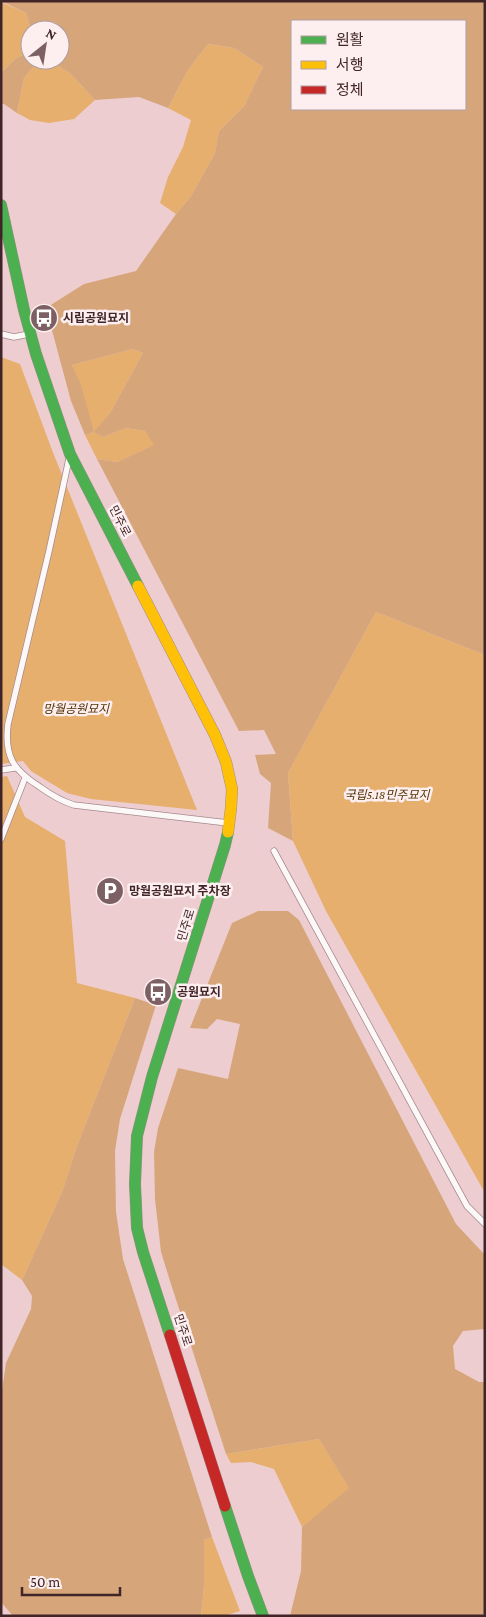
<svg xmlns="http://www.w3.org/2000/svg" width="486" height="1617" viewBox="0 0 486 1617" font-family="'Crimson Pro','Noto Sans KR',serif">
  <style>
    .green { fill: #e6af6d }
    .forest { fill: #d6a67a; fill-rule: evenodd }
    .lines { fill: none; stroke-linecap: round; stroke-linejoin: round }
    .lane-casing { stroke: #a58b8d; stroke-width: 7 }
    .fast-casing { stroke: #a58b8d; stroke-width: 12 }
    .slow-casing { stroke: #a58b8d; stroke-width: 12 }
    .jam-casing { stroke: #a58b8d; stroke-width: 12 }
    .path { stroke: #dfd5d6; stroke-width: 2.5; stroke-dasharray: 1 4; stroke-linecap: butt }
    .lane { stroke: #fcf8f8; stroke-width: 5.5 }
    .fast { stroke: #4caf50; stroke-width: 11 }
    .slow { stroke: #ffc107; stroke-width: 11 }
    .jam { stroke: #c62828; stroke-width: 11 }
    .labels { text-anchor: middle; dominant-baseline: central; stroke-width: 5; stroke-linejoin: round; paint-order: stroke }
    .poi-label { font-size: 12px; font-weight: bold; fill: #402528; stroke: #fdeeef; text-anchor: start }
    .street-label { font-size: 12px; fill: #402528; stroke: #fdeeef }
    .park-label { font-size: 12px; font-style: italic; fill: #523303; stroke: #fdeeef }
  </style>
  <rect width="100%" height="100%" fill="#edcdd0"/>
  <!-- green -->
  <g class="green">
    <path d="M1,2L26,13L31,30L30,51L15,59L1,73Z"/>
    <path d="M208,44L234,48L263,67L244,106L219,131L215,153L191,196L176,214L160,203L168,177L183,147L191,120L168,108L188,70Z"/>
    <path d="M52,62L70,73L95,100L74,119L49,123L30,120L17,113L24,78L35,65Z"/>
    <path d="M133,349L143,353L110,413L95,432L103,437L126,428L145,431L155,445L117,462L97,459L85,435L94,432L72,365Z"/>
    <path d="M1,357L20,364L52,450L197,810L91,799L67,793L31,771L23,761L1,764Z"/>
    <path d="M376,612L485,655V1193L326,911L293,841L288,773Z"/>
    <path d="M7,776L25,817L65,841L77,983L135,998L77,1146L62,1192L22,1280L1,1264V777Z"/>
    <path d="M319,1439L350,1489L302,1527L274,1469L251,1462L231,1463L226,1454Z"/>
    <path d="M212,1537L240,1611L224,1616H201L204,1586V1540Z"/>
  </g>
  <!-- forest -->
  <g class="forest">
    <path d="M1,1H485V655L376,612L288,773L293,841L268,828L271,783L260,774L255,755L276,754L264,730L239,731L97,459L117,462L154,445L145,431L126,428L103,437L94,432L85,435L71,401L46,308L84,284L136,271L176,214L191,196L215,153L219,131L244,106L263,67L234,48L208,44L188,70L168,108L139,97L95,100L70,73L52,62L35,65L24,78L17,113L4,104H1V73L15,59L30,51V60H60V30L51,24L41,30H31L26,13ZM292,21H465V109H292ZM133,349L143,353L110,413L94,432L81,385L72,365Z"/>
    <path d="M258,911H288L299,920L456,1224L485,1255V1329L463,1331L453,1346L455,1369L479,1382H485V1616H290L301,1571L302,1527L349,1488L319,1439L226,1454L170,1281L161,1252L155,1199L154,1152L158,1128L178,1068L228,1079L240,1024L217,1019L207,1029L190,1028L232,923Z"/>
    <path d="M135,998L156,1005L120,1119L115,1151L116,1212L123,1259L212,1537L204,1540V1586L201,1616H13L1,1602V1397L6,1363L31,1309L32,1296L22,1280L62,1192L77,1146Z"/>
  </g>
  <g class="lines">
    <!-- lane casing -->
    <g class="lane-casing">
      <g id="lane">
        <path d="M1,334L14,337L29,334"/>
        <path d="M69,459L49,551L8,724C4,756 13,770 40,787C51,795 61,801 74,805L228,823"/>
        <path d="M1,770L15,768"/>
        <path d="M1,839L25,778"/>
        <path d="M274,851L467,1206L485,1224"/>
      </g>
    </g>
    <!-- fast casing -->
    <g class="fast-casing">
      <g id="fast">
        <path d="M1,205L24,310L36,354L70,454L138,586"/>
        <path d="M170,1335L143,1252L137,1228L135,1184L137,1136L152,1077L225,845L228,832"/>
        <path d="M225,1506L248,1576L263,1616"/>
      </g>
    </g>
    <!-- slow casing -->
    <g class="slow-casing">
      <path id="slow" d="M138,586L215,735L226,762L232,789L231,808L228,832"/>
    </g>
    <!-- jam casing -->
    <g class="jam-casing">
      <path id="jam" d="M170,1335L225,1506"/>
    </g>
    <!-- path -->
    <g class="path">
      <path d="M242,827L258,835L268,844"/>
      <path d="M1,1269L23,1287L29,1296L27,1307L2,1362L1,1369"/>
      <path d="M1,1609L7,1616"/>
    </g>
    <!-- lane -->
    <use href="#lane" class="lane"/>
    <!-- fast -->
    <use href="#fast" class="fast"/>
    <!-- slow -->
    <use href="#slow" class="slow"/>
    <!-- jam -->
    <use href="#jam" class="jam"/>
  </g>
  <!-- icons -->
  <defs>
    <g id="bus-disc" transform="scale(1.4375)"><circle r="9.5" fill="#7d6063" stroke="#fdeeef"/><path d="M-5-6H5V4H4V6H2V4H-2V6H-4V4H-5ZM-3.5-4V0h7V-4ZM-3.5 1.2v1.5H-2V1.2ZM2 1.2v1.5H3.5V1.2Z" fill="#fff"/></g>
    <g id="parking-disc" transform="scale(1.4375)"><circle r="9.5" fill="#7d6063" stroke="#fdeeef"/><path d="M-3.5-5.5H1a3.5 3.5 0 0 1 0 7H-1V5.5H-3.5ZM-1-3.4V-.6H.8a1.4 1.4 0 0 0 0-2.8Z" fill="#fff"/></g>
  </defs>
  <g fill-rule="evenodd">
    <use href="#bus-disc" x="44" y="318"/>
    <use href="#parking-disc" x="110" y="891"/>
    <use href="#bus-disc" x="158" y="992"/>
  </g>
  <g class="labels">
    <!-- poi labels -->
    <g class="poi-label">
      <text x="63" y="318">시립공원묘지</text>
      <text x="129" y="891">망월공원묘지 주차장</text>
      <text x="177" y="992">공원묘지</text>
    </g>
    <!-- street labels -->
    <g class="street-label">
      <text transform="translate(120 521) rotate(63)">민주로</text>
      <text transform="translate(186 925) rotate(-73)">민주로</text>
      <text transform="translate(183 1330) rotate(72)">민주로</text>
    </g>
    <!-- park labels -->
    <g class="park-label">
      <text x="76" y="709">망월공원묘지</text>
      <text x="387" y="795">국립5.18민주묘지</text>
    </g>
  </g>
  <!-- border -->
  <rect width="486" height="1617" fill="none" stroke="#402528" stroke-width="5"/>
  <!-- legend -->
  <rect x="291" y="20" width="175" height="90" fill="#fdeeef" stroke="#b19e9f"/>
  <rect x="301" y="36" width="25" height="8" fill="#4caf50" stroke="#b19e9f"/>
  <text x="336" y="45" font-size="15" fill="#402528">원활</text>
  <rect x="301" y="61" width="25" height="8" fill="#ffc107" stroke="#b19e9f"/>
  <text x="336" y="70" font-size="15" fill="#402528">서행</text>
  <rect x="301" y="86" width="25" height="8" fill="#c62828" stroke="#b19e9f"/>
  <text x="336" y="95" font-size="15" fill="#402528">정체</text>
  <!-- north arrow -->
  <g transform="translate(45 45) rotate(30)"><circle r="24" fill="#fdeeef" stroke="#b19e9f"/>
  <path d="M0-4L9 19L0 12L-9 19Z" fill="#7d6063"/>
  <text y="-8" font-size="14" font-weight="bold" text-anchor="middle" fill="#402528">N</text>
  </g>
  <!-- scale -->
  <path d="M22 1587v8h98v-8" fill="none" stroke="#402528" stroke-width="2.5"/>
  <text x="30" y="1587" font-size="15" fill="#402528" stroke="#fdeeef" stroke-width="4" paint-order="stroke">50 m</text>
</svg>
